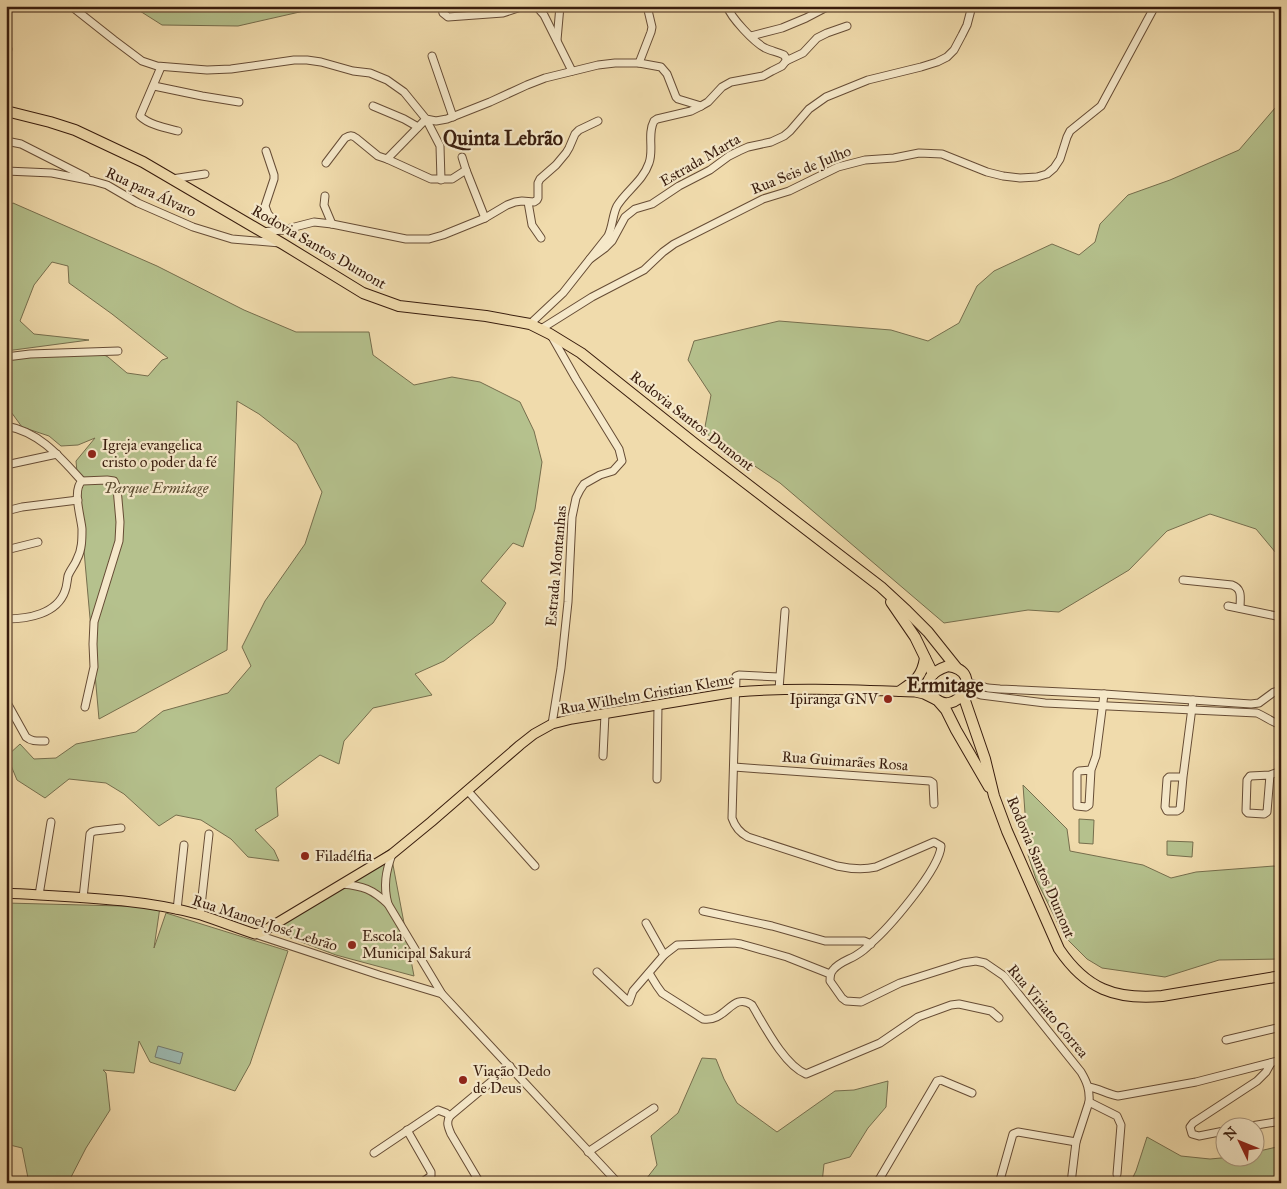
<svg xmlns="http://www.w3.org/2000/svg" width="1287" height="1189" viewBox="0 0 1287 1189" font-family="'IM FELL Great Primer',serif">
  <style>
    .green { fill: #b5c18d; stroke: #766e4d }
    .water { fill: #9cb9b1; stroke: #747a6f }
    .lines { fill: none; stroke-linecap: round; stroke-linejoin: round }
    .minor-casing { stroke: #664c35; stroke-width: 9 }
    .major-casing { stroke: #381c0d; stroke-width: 11 }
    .highway-casing { stroke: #381c0d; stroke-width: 12 }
    .minor { stroke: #f5e8c9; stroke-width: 7 }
    .major { stroke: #f0dbac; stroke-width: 9 }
    .highway { stroke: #f0dbac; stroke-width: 10 }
    .poi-dot { fill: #8f2418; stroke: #f5e8c9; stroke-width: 2 }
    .labels { text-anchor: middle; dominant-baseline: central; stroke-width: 4.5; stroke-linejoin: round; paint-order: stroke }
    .street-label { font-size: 15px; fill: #381c0d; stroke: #f5e8c9 }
    .poi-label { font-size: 15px; fill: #381c0d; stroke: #f5e8c9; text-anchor: start }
    .park-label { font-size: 15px; font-style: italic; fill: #5e4e33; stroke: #f5e8c9 }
    .district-label { font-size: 20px; font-weight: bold; fill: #381c0d; stroke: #f5e8c9 }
  </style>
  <rect width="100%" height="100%" fill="#f0dbac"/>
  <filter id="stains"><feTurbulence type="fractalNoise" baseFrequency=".004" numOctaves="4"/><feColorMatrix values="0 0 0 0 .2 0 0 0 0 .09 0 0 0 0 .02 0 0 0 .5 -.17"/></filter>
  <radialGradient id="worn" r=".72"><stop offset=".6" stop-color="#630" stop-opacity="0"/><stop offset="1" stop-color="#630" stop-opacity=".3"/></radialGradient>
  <!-- green -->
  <g class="green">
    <path d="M132,6H326L238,26L162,25Z"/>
    <path d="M1281,101V559L1256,529L1210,514L1167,531L1129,570L1059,612L1028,610L944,623L780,483L704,432L711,395L688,360L694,341L779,321L891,330L928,341L959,323L977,286L994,271L1052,244L1079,255L1095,242L1100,224L1128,195L1170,180L1239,150Z"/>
    <path d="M13,203L157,266L244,310L296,332H369L373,355L414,385L452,377L480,382L520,402L534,431L542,462L535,509L523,547L513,543L481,581L506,603L493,623L444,661L415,674L432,695L373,708L344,741L339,764L320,755L276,788L278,816L255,830L274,850L279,861L248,857L231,839L201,820L176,815L159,826L124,794L106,783L69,779L45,798L17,780L7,756L20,744L34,759L56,758L76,744L136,732L163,711L228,693L251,666L242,647L265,601L305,544L322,492L297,444L259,414L237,401L227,650L99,719L76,461L95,438L78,445L61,446L49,436L22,427L6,405V360L93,349L108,357L127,373L148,376L162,360L168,358L112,314L69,283L68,266L52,262L34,285L20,321L34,334L89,340L6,351V208Z"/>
    <path d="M1023,785L1067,829L1070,851L1143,865L1171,878L1196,872L1274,866L1281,868V959L1219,960L1165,977L1102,968L1087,959L1064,936L1036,879L1028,855Z"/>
    <path d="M1079,819L1094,820L1093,844L1079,843Z"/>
    <path d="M1167,841L1193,842L1192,857L1167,855Z"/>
    <path d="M390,849L414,976L336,955L267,929L315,900Z"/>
    <path d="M6,903L160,907L154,948L166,913L288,951L250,1064L235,1091L150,1062L139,1041L134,1073L103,1070L106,1073L110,1110L86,1148L68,1183H29L22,1148L6,1144Z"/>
    <path d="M702,1058L716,1059L724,1079L737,1103L777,1132L835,1091L854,1090L888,1081L886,1107L868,1128L850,1157L824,1164L822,1183H643L657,1165L651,1136L678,1113Z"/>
    <path d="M1147,1137L1181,1156L1210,1159L1232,1157L1254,1156L1255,1152L1281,1146V1183H1130L1136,1171Z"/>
  </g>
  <!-- water -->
  <path class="water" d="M158,1046L183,1053L180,1064L155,1057Z"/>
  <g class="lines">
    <!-- minor casing -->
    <g class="minor-casing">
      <g id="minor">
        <path d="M71,6L114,40L142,61L157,66L207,70L231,69L294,60H307L321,62L353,71L370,73L387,80L404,92L426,119L436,121L447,119L490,102L527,85L545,78L598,65L615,63H639L661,67L667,74L676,97L678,99L701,106"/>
        <path d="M441,6L443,13L448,17L503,13L524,6"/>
        <path d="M536,6L544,15L572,71"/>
        <path d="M727,6C731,18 754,42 765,48C771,51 778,52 784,55L786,58V61"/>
        <path d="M751,36L782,28L806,18L827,7"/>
        <path d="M557,40L560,6"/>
        <path d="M6,54L8,49"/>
        <path d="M432,56L453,117"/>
        <path d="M639,63L651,32L652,27L647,6"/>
        <path d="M161,67L140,116C149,125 166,128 178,131"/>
        <path d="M154,86L202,96L239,102"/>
        <path d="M373,106L404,119L418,127"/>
        <path d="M6,141L21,144L86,177"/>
        <path d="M266,151L274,175V179L265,206L268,214L283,230"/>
        <path d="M462,157L466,170L485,218"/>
        <path d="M387,159L431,179H452L466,170"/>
        <path d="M326,163L345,138C350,135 352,135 356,138L378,156L387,159L426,119L440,146L441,180"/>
        <path d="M6,171L52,173L93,181L107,185L138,203L193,227L232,239L280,243"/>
        <path d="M172,179L205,174"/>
        <path d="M325,196L324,205L332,224"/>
        <path d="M528,202L532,225L541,238"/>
        <path d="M261,232L283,230L314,222L332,224L406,239H429L443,235L485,218L507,205L515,202L522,201L534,202L537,200L538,198V183L540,179L556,165L566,153L569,148L575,134L579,130L598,121"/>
        <path d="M590,259L605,248L612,241L625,217L635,209L652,204L679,186L710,170L729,156L739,151L748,147L771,142L784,136L790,131L809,109L826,97L868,80L921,67L937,62L947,57L954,50L962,35L967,25L972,6"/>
        <path d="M530,324L563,293L608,236C613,226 612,216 617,206C626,191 643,181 649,163C654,150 647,134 654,121L657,119L691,111L701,106L708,102L722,87L731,82L763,76L772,71L782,66L786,61L803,53L817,38L827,33L847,26"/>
        <path d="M541,329L592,297L644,270L663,252L674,244L763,199L789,191L838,167L865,160L894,158L919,153L942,154L987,172L1003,176L1020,178L1037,177L1047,174L1054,168L1060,159L1067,137L1070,131L1101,106L1155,6"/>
        <path d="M551,335L576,379L619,449L622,461L613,471L600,475L584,484L580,490L576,498L572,517L568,602L561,668L552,724"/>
        <path d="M6,357L30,354L118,351"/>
        <path d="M6,426C40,432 60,457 82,481"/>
        <path d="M6,465L57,454"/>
        <path d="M6,511L22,507L78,500"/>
        <path d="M6,550L38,542"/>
        <path d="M1183,580L1232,585C1243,589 1240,598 1240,608"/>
        <path d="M1228,606L1281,617"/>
        <path d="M6,619C28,619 57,614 65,591C67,586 67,581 68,576C70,570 75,565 77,559C82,550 82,539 82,529C81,517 72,490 82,481L107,480L114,481L117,488L120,522L119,541L94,622L93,644L94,667L85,707"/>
        <path d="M779,677L739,675L736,676L732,818C735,827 740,833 748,837L837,866C851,869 863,870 876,867L934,842L941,846C940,869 888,929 870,944C866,949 860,953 855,956C848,960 838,963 833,970C830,973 830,977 830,981L842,998L846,1001L861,1002L900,983L963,963L976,961L985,963L1004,976L1081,1072C1087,1082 1090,1090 1089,1102L1076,1142L1071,1183"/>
        <path d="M967,682L988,688L1000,689L1104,694L1251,704L1259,703L1274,692L1281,690"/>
        <path d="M779,689L785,611"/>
        <path d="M966,690L981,695L1045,703L1257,713C1266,717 1272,722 1281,725"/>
        <path d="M6,701L26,737C32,742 38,741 45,741"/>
        <path d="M603,756L605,714"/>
        <path d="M734,767L930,781L933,783L934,804"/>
        <path d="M1091,770L1079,771L1077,773V806L1086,807L1089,805L1091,770L1096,756L1104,694"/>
        <path d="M1270,775L1267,812L1264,814L1248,813L1246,811L1247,780L1250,776L1270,775L1281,771"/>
        <path d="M1183,777L1180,809L1177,811H1167L1165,807L1167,779L1169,777H1183L1193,700"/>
        <path d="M657,779L658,705"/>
        <path d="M467,790L535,866"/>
        <path d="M392,854C386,871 383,886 388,904L442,994"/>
        <path d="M342,884C363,886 372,889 388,904"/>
        <path d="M39,895L51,822"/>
        <path d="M83,898L90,834L92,832L95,831L121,828"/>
        <path d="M177,910L184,845"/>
        <path d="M703,911L772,926L825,941H864L871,944"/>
        <path d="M200,915L209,834"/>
        <path d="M646,923L664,955"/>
        <path d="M255,934L379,975L442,994L618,1183"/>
        <path d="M597,972L629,1002L633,991L664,955L677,945L734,943L741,944L787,957L830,974"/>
        <path d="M649,973L657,986L662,993L703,1019C726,1023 732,991 752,1005C764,1025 784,1065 806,1074L880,1043L918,1017L951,1005L959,1004L991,1011L999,1018"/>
        <path d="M1226,1040L1281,1027"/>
        <path d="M1089,1087C1100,1089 1107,1094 1118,1096L1196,1082L1281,1060"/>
        <path d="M1089,1102L1117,1116L1121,1125L1117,1174"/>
        <path d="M1251,1126L1281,1121"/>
        <path d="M407,1130L431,1172V1176L421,1183"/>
        <path d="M1224,1131L1199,1136L1192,1134L1190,1127L1193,1123L1257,1081L1266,1072L1271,1063"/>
        <path d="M588,1152L654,1108"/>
        <path d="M374,1153L426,1118L438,1110L446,1113L450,1116"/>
        <path d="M1000,1180L1013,1134L1018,1132L1076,1142"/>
        <path d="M480,1183L451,1134C448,1127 446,1122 450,1116L510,1066"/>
        <path d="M877,1183L937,1081L941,1080L972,1093"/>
      </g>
    </g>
    <!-- major casing -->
    <g class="major-casing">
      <path id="major" d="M6,893C69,897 141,898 201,915C219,921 237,928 255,934L262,932L392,854L431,822L520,745L534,734L552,724L572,719L736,692C796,687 855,690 915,692L924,694L936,700"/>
    </g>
    <!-- highway casing -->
    <g class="highway-casing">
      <g id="highway">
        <path d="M6,111L50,122L75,130L143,162L283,244L363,293L399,306L486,316L530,324L550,334L581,353L695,444L881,587L907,611L928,632L956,667"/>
        <path d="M891,602L915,637L933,674"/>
        <path d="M948,666C988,672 954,720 934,697C920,681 933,671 948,666Z"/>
        <path d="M900,691C915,681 922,677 925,658"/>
        <path d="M963,695L985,759L994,796L1007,831L1059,949C1086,989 1115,1000 1162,996L1281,976"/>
        <path d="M939,702L946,710L956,730L989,787"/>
      </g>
    </g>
    <!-- minor -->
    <use href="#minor" class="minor"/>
    <!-- major -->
    <use href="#major" class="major"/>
    <!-- highway -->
    <use href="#highway" class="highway"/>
  </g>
  <!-- markers -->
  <g class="poi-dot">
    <circle cx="92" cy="454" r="5"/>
    <circle cx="888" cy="699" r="5"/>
    <circle cx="305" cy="856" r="5"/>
    <circle cx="352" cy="945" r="5"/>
    <circle cx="463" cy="1080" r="5"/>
  </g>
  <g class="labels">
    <!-- street labels -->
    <g class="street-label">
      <text transform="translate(700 160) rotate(-30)">Estrada Marta</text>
      <text transform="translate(801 170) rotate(-22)">Rua Seis de Julho</text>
      <text transform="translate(151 192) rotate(25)">Rua para Álvaro</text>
      <text transform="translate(319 247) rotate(30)">Rodovia Santos Dumont</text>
      <text transform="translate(692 421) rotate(38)">Rodovia Santos Dumont</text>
      <text transform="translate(556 566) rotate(-85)">Estrada Montanhas</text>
      <text transform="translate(647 694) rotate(-10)">Rua Wilhelm Cristian Kleme</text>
      <text transform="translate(845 761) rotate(4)">Rua Guimarães Rosa</text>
      <text transform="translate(1041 867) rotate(67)">Rodovia Santos Dumont</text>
      <text transform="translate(265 923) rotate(18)">Rua Manoel José Lebrão</text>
      <text transform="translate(1048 1011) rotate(50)">Rua Viriato Correa</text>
    </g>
    <!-- poi labels -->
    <g class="poi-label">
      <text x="102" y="445">Igreja evangelica<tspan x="102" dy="17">cristo o poder da fé</tspan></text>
      <text x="878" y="699" text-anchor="end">Ipiranga GNV</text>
      <text x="315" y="856">Filadélfia</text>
      <text x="362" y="936">Escola<tspan x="362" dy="17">Municipal Sakurá</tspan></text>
      <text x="473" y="1071">Viação Dedo<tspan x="473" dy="17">de Deus</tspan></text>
    </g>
    <!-- park labels -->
    <g class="park-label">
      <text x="156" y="488">Parque Ermitage</text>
    </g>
    <!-- district labels -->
    <g class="district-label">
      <text x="503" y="138">Quinta Lebrão</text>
      <text x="945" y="685">Ermitage</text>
    </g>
  </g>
  <!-- margin -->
  <rect width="1287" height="1189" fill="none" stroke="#f0dbac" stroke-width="25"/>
  <rect x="8" y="8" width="1272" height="1174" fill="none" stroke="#381c0d" stroke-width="2.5"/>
  <rect x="12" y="12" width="1262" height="1164" fill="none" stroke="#381c0d"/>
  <!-- north arrow -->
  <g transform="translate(1240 1142) rotate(313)"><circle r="24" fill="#f5e8c9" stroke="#a9967e"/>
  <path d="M0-4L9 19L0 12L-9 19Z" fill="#8f2418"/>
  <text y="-8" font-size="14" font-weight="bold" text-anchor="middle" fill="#381c0d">N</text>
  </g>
  <rect width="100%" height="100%" filter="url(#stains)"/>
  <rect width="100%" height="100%" fill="url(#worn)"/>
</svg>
